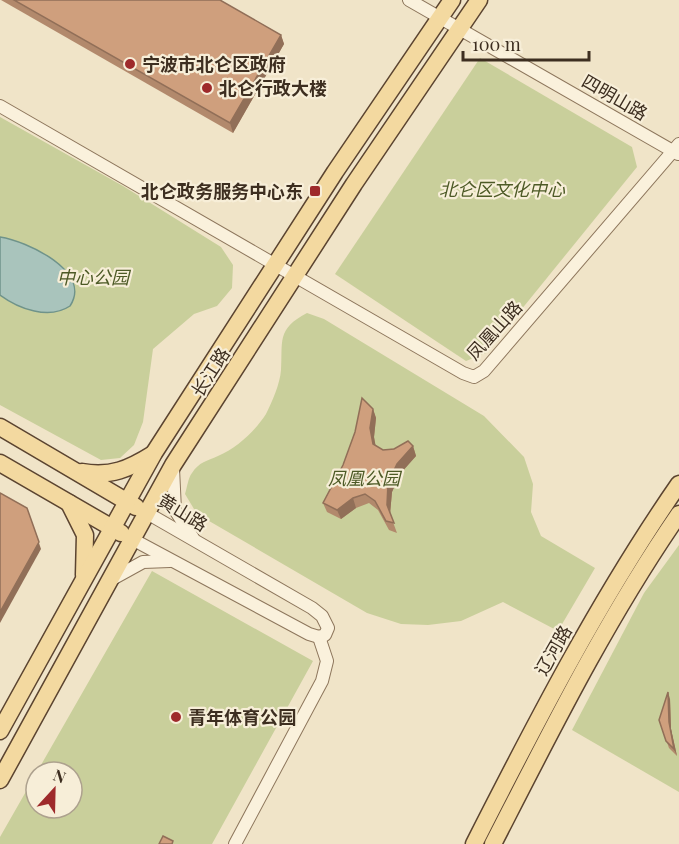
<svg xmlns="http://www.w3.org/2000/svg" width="679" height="844" viewBox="0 0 679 844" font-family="'Playfair Display','Noto Sans SC',serif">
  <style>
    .green { fill: #c9cf9b }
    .water { fill: #a9c4bc; stroke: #6f938a; stroke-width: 1.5 }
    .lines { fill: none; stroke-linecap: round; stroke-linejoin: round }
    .minor-casing { stroke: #8d765c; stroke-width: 14 }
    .major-casing { stroke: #5b4430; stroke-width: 19 }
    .minor { stroke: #faf1dc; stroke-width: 12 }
    .major { stroke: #f3d9a0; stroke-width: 16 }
    .wall { fill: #b2896c }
    .shaded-wall { fill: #916f58 }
    .building { fill: #cf9f7d; stroke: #916f58; stroke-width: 1.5 }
    .poi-dot { fill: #9e2a2b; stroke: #f7eed8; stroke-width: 2 }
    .labels { text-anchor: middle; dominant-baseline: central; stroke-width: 4.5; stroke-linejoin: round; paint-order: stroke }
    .poi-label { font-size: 18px; font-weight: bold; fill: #3d2e20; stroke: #f7eed8; text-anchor: start }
    .street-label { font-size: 18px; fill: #3d2e20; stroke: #f7eed8 }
    .park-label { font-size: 18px; font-style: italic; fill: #4d5a26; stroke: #f7eed8 }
  </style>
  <rect width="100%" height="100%" fill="#f0e4c8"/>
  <!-- green -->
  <g class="green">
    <path d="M480,58L632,147L637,167L486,353L466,361L335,274Z"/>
    <path d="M0,117L123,186L221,247L233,265L232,288L217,306L194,314L153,349L143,422L134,445L120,458L101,460L0,405Z"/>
    <path d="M307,313L324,319L484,416L524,457L533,484L531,512L541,536L595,568L558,631L503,602L461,621L428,625L401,624L367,613L197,514L185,494C187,488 188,478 192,473C199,462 207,461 218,456C237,448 255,431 266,414C272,402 280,384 281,370C283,342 276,329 307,313Z"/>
    <path d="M679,545V792L572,730L644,593Z"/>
    <path d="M152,571L313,661L212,844H0V837L36,774V808H72V772H37Z"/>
  </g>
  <!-- water -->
  <path class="water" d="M0,237C26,241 93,271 70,306C49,320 19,309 0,295Z"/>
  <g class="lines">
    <!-- minor casing -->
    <g class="minor-casing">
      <g id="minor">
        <path d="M409,0L678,154"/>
        <path d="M0,106L463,373L474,377L484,371L679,144"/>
        <path d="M173,468L175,510L193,538"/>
        <path d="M147,513L312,608L322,616L328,628L325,635L319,637"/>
        <path d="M132,539L309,634L319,637"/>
        <path d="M114,578L143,562L170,561"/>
        <path d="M235,844L322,681L327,661L319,637"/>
      </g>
    </g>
    <!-- major casing -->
    <g class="major-casing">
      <g id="major">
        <path d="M0,427L136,507"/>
        <path d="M0,463L121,533"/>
        <path d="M82,472C111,477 129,469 153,454"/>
        <path d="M69,503L85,535L84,575"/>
        <path d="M0,731L154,453L335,172L452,0"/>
        <path d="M0,780L173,465L354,184L479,0"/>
        <path d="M474,844C537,720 600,598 679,484"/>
        <path d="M493,844C551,731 607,618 679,514"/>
      </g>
    </g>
    <!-- minor -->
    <use href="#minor" class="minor"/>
    <!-- major -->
    <use href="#major" class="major"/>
  </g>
  <!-- wall -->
  <g class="wall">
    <path d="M1,0H220L281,35L284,44L233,133Z"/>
    <path d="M373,409L376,418L374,437L375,445L383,450L413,446L416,456L400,474L392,492L390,514L397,533L389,530L378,510L369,503L356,508L341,519L327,512L323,503L343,465L355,432Z"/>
    <path d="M670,699L671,729L677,756L669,748L659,720Z"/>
  </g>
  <!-- shaded-wall -->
  <g class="shaded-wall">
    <path d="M281,35L284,44L233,133L230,123Z"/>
    <path d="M373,409L376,418L374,437L377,453L373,444L370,428Z"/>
    <path d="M413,446L416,456L400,474L392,492L390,514L387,505L388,483L397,464Z"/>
    <path d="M353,498L356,508L341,519L337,510Z"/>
    <path d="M27,508L41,549L0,623V612Z"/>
    <path d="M668,692L670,699L671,729L677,756L674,749L669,722Z"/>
  </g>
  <!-- building -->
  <g class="building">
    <path d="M14,0H220L281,35L230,123Z"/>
    <path d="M362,398L373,409L370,428L373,444L383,450L394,449L408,441L413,446L397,464L388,483L387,505L394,523L386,521L375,501L365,494L353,498L337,510L323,503L343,465L355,432Z"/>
    <path d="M0,493L27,508L39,542L0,612Z"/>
    <path d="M668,692L669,722L674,749L666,741L659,720Z"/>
    <path d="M163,836L173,841L172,844H159Z"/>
  </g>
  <!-- markers -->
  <g class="poi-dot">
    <circle cx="130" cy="64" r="6"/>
    <circle cx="207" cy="88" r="6"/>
    <rect x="309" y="185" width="12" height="12" rx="3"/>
    <circle cx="176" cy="717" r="6"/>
  </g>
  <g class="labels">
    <!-- poi labels -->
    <g class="poi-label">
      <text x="142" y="64">宁波市北仑区政府</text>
      <text x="219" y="88">北仑行政大楼</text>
      <text x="303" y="191" text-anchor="end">北仑政务服务中心东</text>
      <text x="188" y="717">青年体育公园</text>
    </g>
    <!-- street labels -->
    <g class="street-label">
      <text transform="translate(615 97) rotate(30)">四明山路</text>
      <text transform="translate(494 330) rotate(-48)">凤凰山路</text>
      <text transform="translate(210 372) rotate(-57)">长江路</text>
      <text transform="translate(183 512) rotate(31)">黄山路</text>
      <text transform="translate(553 650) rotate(-60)">辽河路</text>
    </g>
    <!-- park labels -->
    <g class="park-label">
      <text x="502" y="189">北仑区文化中心</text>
      <text x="93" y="277">中心公园</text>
      <text x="364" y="478">凤凰公园</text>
    </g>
  </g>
  <!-- north arrow -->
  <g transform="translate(54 790) rotate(22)"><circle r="28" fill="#f7eed8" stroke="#ada18e" stroke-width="1.5"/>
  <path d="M0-4.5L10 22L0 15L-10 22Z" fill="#9e2a2b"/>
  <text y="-9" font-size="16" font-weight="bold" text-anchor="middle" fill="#3d2e20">N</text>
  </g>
  <!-- scale -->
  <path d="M463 51v9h126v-9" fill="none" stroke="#3d2e20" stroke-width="3"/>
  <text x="472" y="51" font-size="18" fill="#3d2e20" stroke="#f7eed8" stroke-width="4.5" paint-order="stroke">100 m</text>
</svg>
